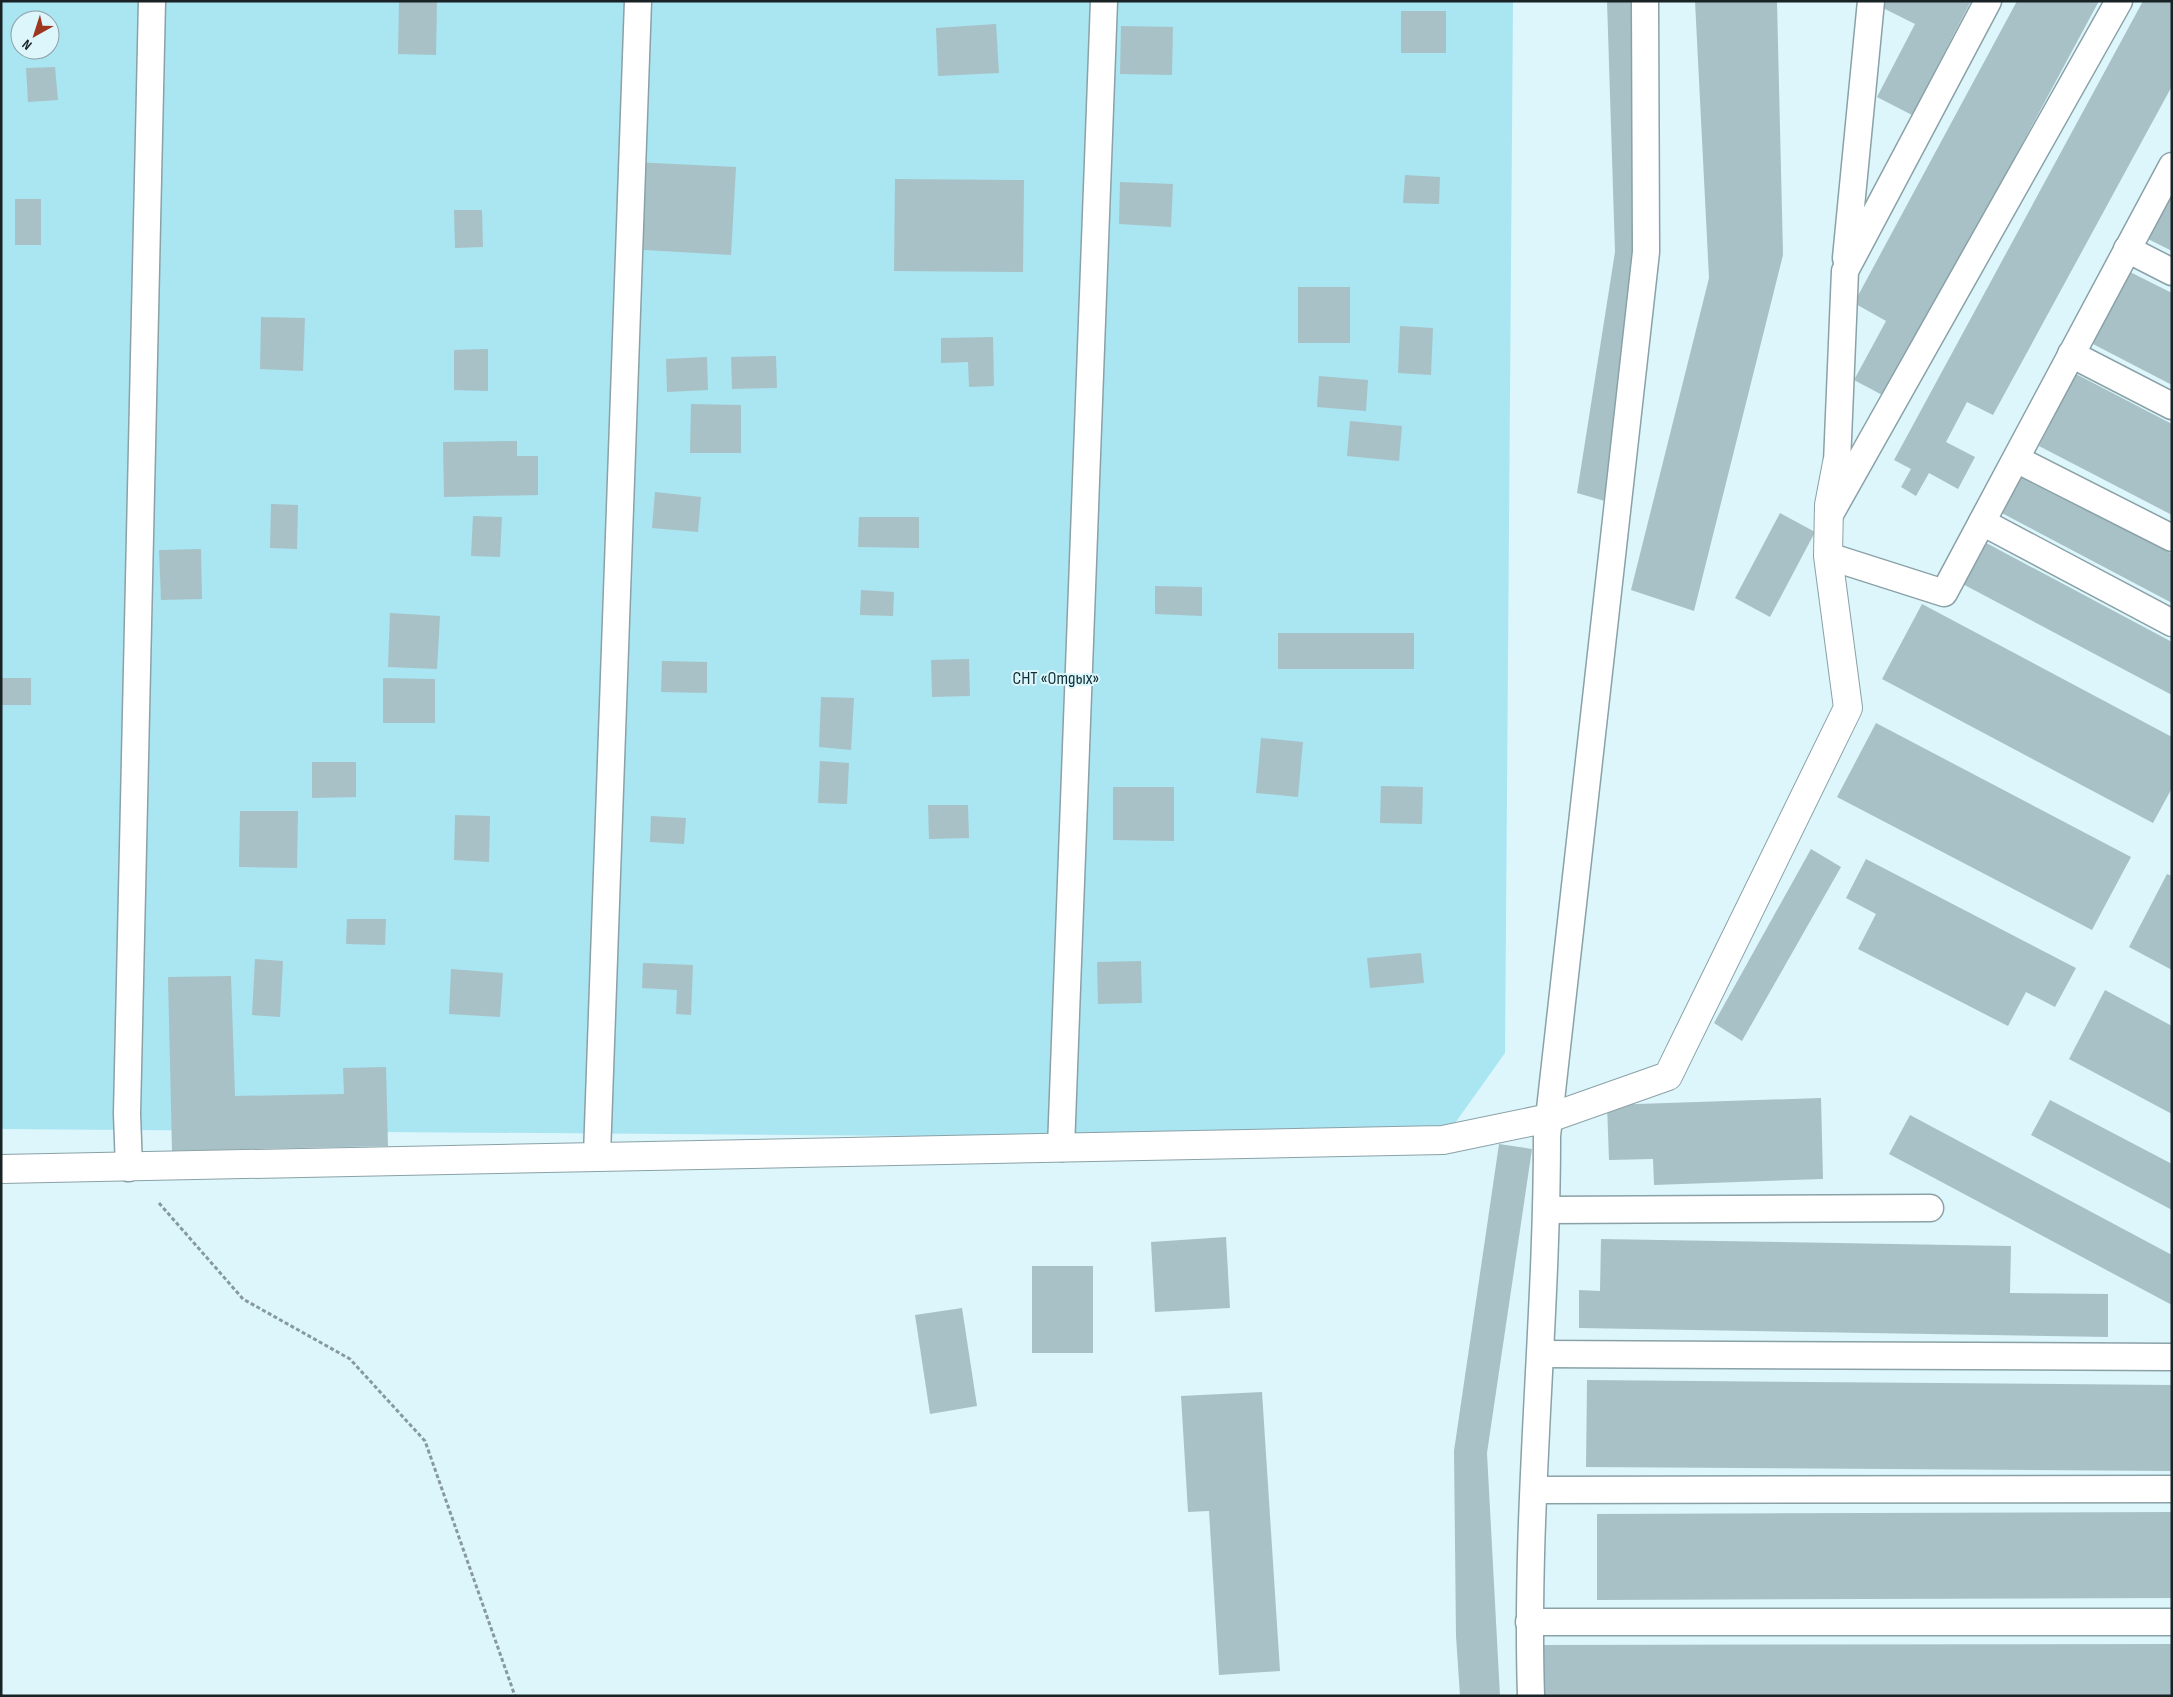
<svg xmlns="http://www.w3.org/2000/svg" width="2173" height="1697" viewBox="0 0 2173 1697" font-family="'Sofia Sans Condensed',sans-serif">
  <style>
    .green { fill: #aae5f2; fill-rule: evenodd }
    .building { fill: #a8c1c6 }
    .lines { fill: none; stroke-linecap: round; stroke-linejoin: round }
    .lane-casing { stroke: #8aa1a7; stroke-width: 29 }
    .street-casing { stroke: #8aa1a7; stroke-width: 30 }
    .path { stroke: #87999e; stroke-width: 3; stroke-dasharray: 4 2.5; stroke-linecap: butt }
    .lane { stroke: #fff; stroke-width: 26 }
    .street { stroke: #fff; stroke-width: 28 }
    .labels { text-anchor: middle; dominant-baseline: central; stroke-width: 4; stroke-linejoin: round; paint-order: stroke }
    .park-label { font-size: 18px; fill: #0e2e35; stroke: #dcf6fc }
  </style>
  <rect width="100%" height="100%" fill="#dcf6fc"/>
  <!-- green -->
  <path class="green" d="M1,1H1513L1505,1053L1443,1140L1,1129ZM20,20H50V50H20Z"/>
  <!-- building -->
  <g class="building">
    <path d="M399,1H437L436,55L398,54Z"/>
    <path d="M1607,1H1646L1649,251L1615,504L1577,493L1615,252Z"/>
    <path d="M1695,1H1777L1783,255L1694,611L1631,590L1709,278Z"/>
    <path d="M1881,1H1971L1912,115L1877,97L1915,24L1879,6Z"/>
    <path d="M2017,1H2099L1886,397L1854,380L1886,321L1854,303Z"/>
    <path d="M2143,1H2172V86L1993,415L1967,402L1946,442L1975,457L1958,489L1929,473L1916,496L1901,487L1911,469L1894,460Z"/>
    <rect x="1401" y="11" width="45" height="42"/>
    <path d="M996,24L999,73L938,76L936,28Z"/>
    <path d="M1121,26L1173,27L1172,75L1120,74Z"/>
    <path d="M55,67L58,100L28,102L26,68Z"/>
    <path d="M633,162L736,167L731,255L628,249Z"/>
    <path d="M1405,175L1440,177L1439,204L1403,203Z"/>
    <path d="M895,179L1024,180L1023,272L894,271Z"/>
    <path d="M1120,182L1173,184L1171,227L1119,224Z"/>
    <path d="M2172,187V251L2146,238Z"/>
    <rect x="15" y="199" width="26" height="46"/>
    <path d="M454,210H482L483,247L455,248Z"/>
    <path d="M2130,272L2172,293V385L2093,344Z"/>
    <rect x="1298" y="287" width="52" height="56"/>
    <path d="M261,317L305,318L303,371L260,369Z"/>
    <path d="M1400,326L1433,328L1431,375L1398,373Z"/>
    <path d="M993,337L994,386L969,387L968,362L941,363V338Z"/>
    <path d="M488,349V391L454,390V350Z"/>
    <path d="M776,356L777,388L732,389L731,357Z"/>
    <path d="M707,357L708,390L667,392L666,359Z"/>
    <path d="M2076,374L2172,424V515L2039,446Z"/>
    <path d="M1319,376L1368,380L1366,411L1317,407Z"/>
    <path d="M691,404L741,405V453H690Z"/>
    <path d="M1350,421L1402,426L1399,461L1347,456Z"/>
    <path d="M517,441V456H538V495L444,497L443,442Z"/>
    <path d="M2018,473L2172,554V603L1998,511Z"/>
    <path d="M655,492L701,497L698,532L652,528Z"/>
    <path d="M271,504L298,505L297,549L270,548Z"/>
    <path d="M1780,513L1815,532L1770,617L1735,598Z"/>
    <path d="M473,516L502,517L500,557L471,556Z"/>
    <path d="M859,517H919V548L858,547Z"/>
    <path d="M1962,530L2172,642V695L1940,572Z"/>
    <path d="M201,549L202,599L161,600L159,550Z"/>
    <path d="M1155,586L1202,587V616L1155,614Z"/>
    <path d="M861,590L894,592L893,616L860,615Z"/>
    <path d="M1922,604L2172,737V788L2153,823L1882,679Z"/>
    <path d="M390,613L440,616L437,669L388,667Z"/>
    <rect x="1278" y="633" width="136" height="36"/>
    <path d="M969,659L970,696L932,697L931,660Z"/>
    <path d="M662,661L707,662V693L661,692Z"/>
    <rect x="1" y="678" width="30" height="27"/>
    <path d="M383,678L435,679V723H383Z"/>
    <path d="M821,697L854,698L851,750L819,747Z"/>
    <path d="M1876,723L2131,857L2092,930L1837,797Z"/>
    <path d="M1261,738L1303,742L1298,797L1256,793Z"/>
    <path d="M820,761L849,763L847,804L818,803Z"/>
    <path d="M312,762H356V797L312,798Z"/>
    <path d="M1381,786L1423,787L1422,824L1380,823Z"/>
    <path d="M1113,787H1174V841L1113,840Z"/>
    <path d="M928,805H968L969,838L929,839Z"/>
    <path d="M240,811H298L297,868L239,867Z"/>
    <path d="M455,815L490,816L489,862L454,860Z"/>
    <path d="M651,816L686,818L684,844L650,842Z"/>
    <path d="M1811,849L1841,867L1742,1041L1714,1023Z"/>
    <path d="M1866,859L2076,968L2055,1007L2026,992L2008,1026L1858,949L1876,914L1846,898Z"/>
    <path d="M2167,874L2172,876V970L2129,947Z"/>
    <path d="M347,919H386L385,945L346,944Z"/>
    <path d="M1421,953L1424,983L1370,988L1367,958Z"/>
    <path d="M255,959L283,961L280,1017L252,1015Z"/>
    <path d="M1141,961L1142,1003L1098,1004L1097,962Z"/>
    <path d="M643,963L693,965L691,1015L676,1014L677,990L642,988Z"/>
    <path d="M451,969L503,973L500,1017L449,1014Z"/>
    <path d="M231,976L235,1096L344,1094L343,1068L386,1067L388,1146L172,1151L168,977Z"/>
    <path d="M2105,990L2172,1026V1114L2069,1059Z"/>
    <path d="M1821,1098L1823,1179L1654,1185L1653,1159L1609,1160L1607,1105Z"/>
    <path d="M2050,1100L2172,1164V1210L2031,1135Z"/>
    <path d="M1910,1115L2172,1255V1305L1889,1154Z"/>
    <path d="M1499,1144L1532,1149L1487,1453L1500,1696H1460L1456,1636L1454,1451Z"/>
    <path d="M1226,1237L1230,1308L1155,1312L1151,1242Z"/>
    <path d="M1601,1239L2011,1246L2010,1293L2108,1294V1337L1579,1328V1290L1600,1291Z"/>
    <rect x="1032" y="1266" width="61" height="87"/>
    <path d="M962,1308L977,1406L930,1414L915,1315Z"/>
    <path d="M1587,1380L2172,1385V1471L1586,1467Z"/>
    <path d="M1262,1392L1280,1671L1219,1675L1209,1511L1188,1512L1181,1396Z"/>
    <path d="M2172,1512V1598L1597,1600V1514Z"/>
    <path d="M2172,1644V1696H1541V1645Z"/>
  </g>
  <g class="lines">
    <!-- lane casing -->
    <g class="lane-casing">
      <g id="lane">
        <path d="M2127,249L2172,272"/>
        <path d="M1846,258L1871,1"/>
        <path d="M2071,354L2172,406"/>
        <path d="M2016,459L2172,538"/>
        <path d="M1837,463L1845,271L1988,1"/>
        <path d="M1829,516L2119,1"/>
        <path d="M1982,522L2172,623"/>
        <path d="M1828,556L1944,593L2172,166"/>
        <path d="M1061,1148L1104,1"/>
        <path d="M597,1155L638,1"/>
        <path d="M129,1168L127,1114L152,1"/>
        <path d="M1547,1210L1930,1208"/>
        <path d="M1541,1354L2172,1357"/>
        <path d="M1535,1490L2172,1489"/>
        <path d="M1529,1622H2172"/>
        <path d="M1531,1696C1525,1509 1547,1323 1547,1136L1646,252L1645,1"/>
      </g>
    </g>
    <!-- street casing -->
    <g class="street-casing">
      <path id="street" d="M1,1169L1443,1140L1549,1118L1668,1076L1848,708L1828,556L1829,505L1837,463"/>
    </g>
    <!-- path -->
    <path class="path" d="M159,1203L243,1299L350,1359L425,1441L515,1696"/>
    <!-- lane -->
    <use href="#lane" class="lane"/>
    <!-- street -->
    <use href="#street" class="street"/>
  </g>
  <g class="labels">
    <!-- park labels -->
    <g class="park-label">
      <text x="1056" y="678">СНТ «Отдых»</text>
    </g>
  </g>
  <!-- border -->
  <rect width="2173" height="1697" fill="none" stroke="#192225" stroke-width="5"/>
  <!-- north arrow -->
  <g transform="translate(35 35) rotate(219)"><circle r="24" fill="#dcf6fc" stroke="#8ea1a6"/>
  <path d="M0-4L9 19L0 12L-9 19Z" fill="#9f361f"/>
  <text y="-8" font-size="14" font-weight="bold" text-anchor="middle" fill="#192225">N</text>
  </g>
</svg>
